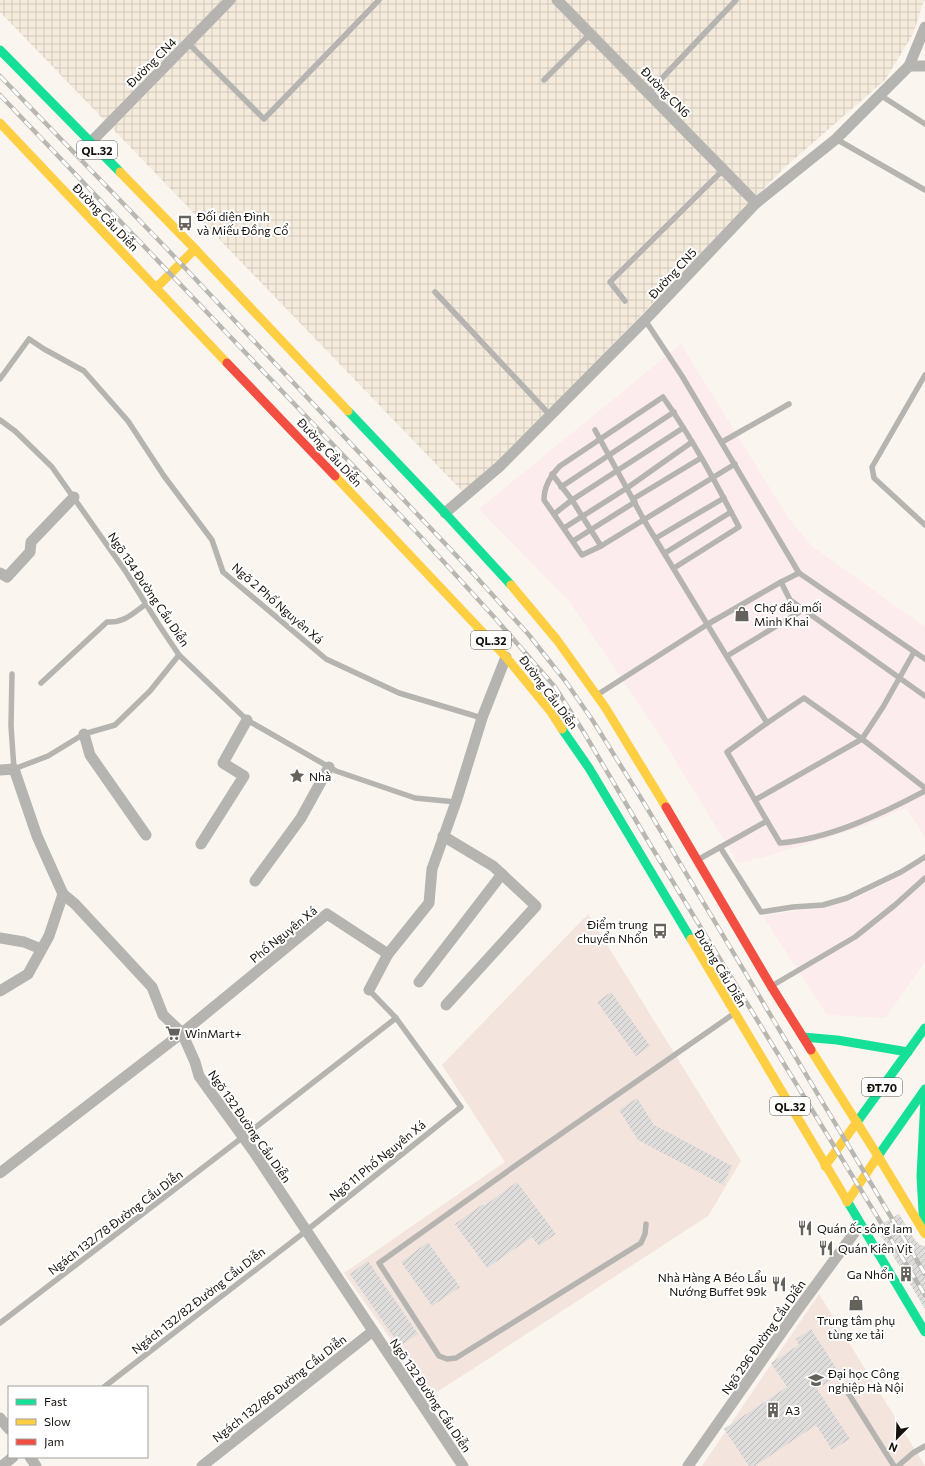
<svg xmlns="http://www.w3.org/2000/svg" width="925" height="1466" viewBox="0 0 925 1466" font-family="Commissioner,sans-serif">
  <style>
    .commercial { fill: #fdeced }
    .industrial { fill: url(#industrial-grid) }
    .education { fill: #f3e5de }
    .building { fill: url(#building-hatch) }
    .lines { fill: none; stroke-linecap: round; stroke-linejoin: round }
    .lane { stroke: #b5b4b0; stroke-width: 5.5 }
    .street { stroke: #b5b4b0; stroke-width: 11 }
    .fast { stroke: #16e098; stroke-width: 9 }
    .slow { stroke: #ffcf43; stroke-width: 9 }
    .jam { stroke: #f24e42; stroke-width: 9 }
    .rail-casing { stroke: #b9b7b2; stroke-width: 4.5 }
    .rail { stroke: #fff; stroke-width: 3; stroke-dasharray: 9; stroke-linecap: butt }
    .labels { text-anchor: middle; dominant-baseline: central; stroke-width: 4; stroke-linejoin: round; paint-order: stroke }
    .shield { fill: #fff; stroke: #5b5855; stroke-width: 1 }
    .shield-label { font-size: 11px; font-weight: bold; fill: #15110c }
    .street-label { font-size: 12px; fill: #15110c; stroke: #fff }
    .poi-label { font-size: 12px; fill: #15110c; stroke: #fff; text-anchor: start }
  </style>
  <defs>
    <pattern id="industrial-grid" width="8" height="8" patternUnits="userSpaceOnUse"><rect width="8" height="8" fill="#f4ebdc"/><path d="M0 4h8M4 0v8" fill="none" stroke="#d0c8bc"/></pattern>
    <pattern id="building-hatch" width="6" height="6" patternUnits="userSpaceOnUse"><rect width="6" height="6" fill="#dfdddc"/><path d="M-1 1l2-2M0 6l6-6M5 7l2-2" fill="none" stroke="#bebdbc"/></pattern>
  </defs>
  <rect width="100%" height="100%" fill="#faf5ee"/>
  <!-- commercial -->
  <g class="commercial">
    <path d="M681,344L789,519L812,546L925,627V837L906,808L866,825L824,839L761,858L738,863L661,737L569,601L479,509Z"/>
    <path d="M925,860V962L885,1018L827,1015L763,916L828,906L855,898L883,885Z"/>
  </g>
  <!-- industrial -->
  <path class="industrial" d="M0,0H924L913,34L885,80L784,168L509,451L463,492L0,12Z"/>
  <!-- education -->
  <g class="education">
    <path d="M588,914L741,1161L708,1216L431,1396L344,1273L505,1162L442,1065Z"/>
    <path d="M819,1294L925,1466H702Z"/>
  </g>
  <!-- building -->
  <g class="building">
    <path d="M611,992L650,1046L636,1056L597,1002Z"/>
    <path d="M637,1098L654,1125L732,1166L723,1185L638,1140L619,1110Z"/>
    <path d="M517,1182L556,1234L539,1246L532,1237L487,1268L455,1224L483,1204L484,1206Z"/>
    <path d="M899,1214L915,1240L920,1245L925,1246V1309L876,1227Z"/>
    <path d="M428,1242L460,1287L432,1306L401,1262Z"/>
    <path d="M368,1261L418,1334L400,1346L350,1274Z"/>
    <path d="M811,1329L840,1374L817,1389L850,1439L832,1450L816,1425L755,1466H749L724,1429L787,1387L771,1363L799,1345L796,1339Z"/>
  </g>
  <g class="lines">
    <!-- lane -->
    <g class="lane">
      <path d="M188,43L264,119L379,0"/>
      <path d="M544,80L590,34"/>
      <path d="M648,93L736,0"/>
      <path d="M880,95L925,124"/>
      <path d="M836,139L925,190"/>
      <path d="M435,292L550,415"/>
      <path d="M625,301L610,282L723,170"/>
      <path d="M645,320L682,376L799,573L781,582L790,600L925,696"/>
      <path d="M925,375L872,467L874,478L925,525"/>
      <path d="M0,379L29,339L44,349L84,371L128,421L164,476L212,540L223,572L326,659L399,693L482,718"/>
      <path d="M0,420L15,431L52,467L126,572L159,625L179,655L247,720L336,771L415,798L456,802"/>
      <path d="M595,430L644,520L767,723L804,698L862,739L925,788"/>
      <path d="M722,442L789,404"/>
      <path d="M552,474L572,500L601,546L735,464"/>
      <path d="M561,487L674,412"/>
      <path d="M633,499L701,458"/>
      <path d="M554,514L572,500L683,428"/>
      <path d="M564,528L627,488L692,442"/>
      <path d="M656,538L724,498"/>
      <path d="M573,541L635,502"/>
      <path d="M601,546L582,555L544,500C544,486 550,476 560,466L663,397C692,438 716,483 739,527L674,568"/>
      <path d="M665,553L731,512"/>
      <path d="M799,573L925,659"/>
      <path d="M727,656L803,610"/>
      <path d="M12,674L11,726L14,769L48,756L84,734L115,725L150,691L179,655"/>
      <path d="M41,683L107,622C124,623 132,614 146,604"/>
      <path d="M600,693L708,624L781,582"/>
      <path d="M755,800L862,739L883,707L914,652"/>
      <path d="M767,821L727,752L767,723"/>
      <path d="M720,847L761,912L793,907L823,905L847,898L901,872L925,857"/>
      <path d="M701,858L767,821L780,843C829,839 882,814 925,791"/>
      <path d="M775,984L855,937L895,905L925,878"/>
      <path d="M646,1224L645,1234L641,1243L456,1358L447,1359L439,1356L379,1263L522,1161L732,1015"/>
      <path d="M0,1323L243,1137L396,1018"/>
      <path d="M104,1387L306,1231L461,1107L396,1018L369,990"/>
      <path d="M845,1388L894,1466"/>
      <path d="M898,1466L913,1453L925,1446"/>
    </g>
    <!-- street -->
    <g class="street">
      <path d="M557,0L756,203"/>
      <path d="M909,66H925"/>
      <path d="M90,143L230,0"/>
      <path d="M445,513L500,466L645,320L756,203L836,139L909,66L925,27"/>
      <path d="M0,573L7,577L30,552L31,542L74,497"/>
      <path d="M84,734L90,755L146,835"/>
      <path d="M0,770L14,769L37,836L63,894L75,904L152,987L163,1015L182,1033L195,1062L199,1076L254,1152L463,1466"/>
      <path d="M443,836L493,866L536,906L446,1005"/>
      <path d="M201,844L244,776L223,763L247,720"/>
      <path d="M255,881L301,818L329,767"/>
      <path d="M0,938L24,942L41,949"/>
      <path d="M419,982L502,874"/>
      <path d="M369,990L388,954"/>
      <path d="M0,991L28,974L49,936L63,894"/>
      <path d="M0,1173L182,1033L327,914L388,954L429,903L432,869L456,802L482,718L506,657"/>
      <path d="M0,1418L9,1429"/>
      <path d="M30,1457L36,1466"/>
      <path d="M2,1466L13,1457"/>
      <path d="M202,1466L373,1331"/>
      <path d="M688,1466L796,1312L860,1225"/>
    </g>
    <!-- fast -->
    <g class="fast">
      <path d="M0,50L120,172"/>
      <path d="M348,411L445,513L511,585"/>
      <path d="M562,729L589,768L691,939"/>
      <path d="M803,1037L837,1040L908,1052"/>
      <path d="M857,1122L925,1028"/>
      <path d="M878,1156L925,1089"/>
      <path d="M846,1199L925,1332"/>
      <path d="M924,1230L921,1176L925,1098"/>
    </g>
    <!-- slow -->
    <g class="slow">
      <path d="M0,123L227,363"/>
      <path d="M120,172L195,249L348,411"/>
      <path d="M157,287L195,249"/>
      <path d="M335,476L506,657L551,712L562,729"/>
      <path d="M511,585L557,640L605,707L666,807"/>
      <path d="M691,939L846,1199"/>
      <path d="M811,1050L878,1156L925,1234"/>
      <path d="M825,1166L857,1122"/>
      <path d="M847,1202L878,1156"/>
    </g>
    <!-- jam -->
    <g class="jam">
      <path d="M227,363L335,476"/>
      <path d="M666,807L771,986L811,1050"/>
    </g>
    <!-- rail casing -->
    <g class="rail-casing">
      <g id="rail">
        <path d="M0,76L169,251L470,570L529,635L566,682L593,721L644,803L925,1274"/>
        <path d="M0,95L421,537L495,618L555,687L583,731L651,846L925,1295"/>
      </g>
    </g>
    <!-- rail -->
    <use href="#rail" class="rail"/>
  </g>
  <!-- icons -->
  <defs>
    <g id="bus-bare" transform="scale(1.2)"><path d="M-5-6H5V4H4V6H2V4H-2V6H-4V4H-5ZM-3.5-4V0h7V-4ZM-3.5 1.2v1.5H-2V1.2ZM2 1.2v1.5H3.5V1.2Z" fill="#65615b" stroke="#fff" stroke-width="2.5" paint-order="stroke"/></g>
    <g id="shop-bare" transform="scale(1.2)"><path d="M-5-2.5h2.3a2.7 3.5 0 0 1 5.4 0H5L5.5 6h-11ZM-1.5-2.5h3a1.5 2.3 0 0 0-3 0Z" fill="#65615b" stroke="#fff" stroke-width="2.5" paint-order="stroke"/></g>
    <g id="sight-bare" transform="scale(1.2)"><path d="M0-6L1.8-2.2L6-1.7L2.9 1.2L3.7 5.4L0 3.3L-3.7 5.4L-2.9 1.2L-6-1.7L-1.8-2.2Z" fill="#65615b" stroke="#fff" stroke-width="2.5" paint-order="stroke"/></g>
    <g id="supermarket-bare" transform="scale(1.2)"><path d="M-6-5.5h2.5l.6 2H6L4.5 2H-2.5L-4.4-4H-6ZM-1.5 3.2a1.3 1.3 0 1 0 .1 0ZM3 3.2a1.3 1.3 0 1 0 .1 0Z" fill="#65615b" stroke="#fff" stroke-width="2.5" paint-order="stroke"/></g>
    <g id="restaurant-bare" transform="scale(1.2)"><path d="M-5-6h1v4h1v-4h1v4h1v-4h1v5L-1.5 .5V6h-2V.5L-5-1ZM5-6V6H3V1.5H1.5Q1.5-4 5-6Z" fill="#65615b" stroke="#fff" stroke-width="2.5" paint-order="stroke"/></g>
    <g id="building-bare" transform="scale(1.2)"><path d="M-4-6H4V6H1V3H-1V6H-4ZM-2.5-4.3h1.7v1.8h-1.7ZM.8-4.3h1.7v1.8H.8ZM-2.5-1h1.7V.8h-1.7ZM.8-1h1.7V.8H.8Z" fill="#65615b" stroke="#fff" stroke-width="2.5" paint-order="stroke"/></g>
    <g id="university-bare" transform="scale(1.2)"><path d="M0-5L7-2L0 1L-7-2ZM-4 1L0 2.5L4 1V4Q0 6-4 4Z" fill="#65615b" stroke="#fff" stroke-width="2.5" paint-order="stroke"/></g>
  </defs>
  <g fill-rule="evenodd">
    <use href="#bus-bare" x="185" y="223"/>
    <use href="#shop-bare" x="742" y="614"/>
    <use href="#sight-bare" x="297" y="776"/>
    <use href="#bus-bare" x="660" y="931"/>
    <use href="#supermarket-bare" x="173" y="1033"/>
    <use href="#restaurant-bare" x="805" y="1228"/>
    <use href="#restaurant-bare" x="826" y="1248"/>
    <use href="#building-bare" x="906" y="1274"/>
    <use href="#restaurant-bare" x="779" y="1284"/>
    <use href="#shop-bare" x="856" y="1303"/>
    <use href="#university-bare" x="816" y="1380"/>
    <use href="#building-bare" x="773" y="1410"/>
  </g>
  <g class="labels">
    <!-- shield labels -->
    <g class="shield">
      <rect x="77" y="141" width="40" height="18" rx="3"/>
      <rect x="471" y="631" width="40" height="18" rx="3"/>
      <rect x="862" y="1078" width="40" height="18" rx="3"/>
      <rect x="770" y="1097" width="40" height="18" rx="3"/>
    </g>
    <g class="shield-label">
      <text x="97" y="150">QL.32</text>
      <text x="491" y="640">QL.32</text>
      <text x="882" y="1087">ĐT.70</text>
      <text x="790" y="1106">QL.32</text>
    </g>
    <!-- street labels -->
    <g class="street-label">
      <text transform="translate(151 62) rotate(-45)">Đường CN4</text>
      <text transform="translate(666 92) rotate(46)">Đường CN6</text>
      <text transform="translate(106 217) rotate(46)">Đường Cầu Diễn</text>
      <text transform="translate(672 273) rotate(-47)">Đường CN5</text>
      <text transform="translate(330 452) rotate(47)">Đường Cầu Diễn</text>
      <text transform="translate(149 589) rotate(56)">Ngõ 134 Đường Cầu Diễn</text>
      <text transform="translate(278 603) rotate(41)">Ngõ 2 Phố Nguyên Xá</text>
      <text transform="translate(549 692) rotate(53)">Đường Cầu Diễn</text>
      <text transform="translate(283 934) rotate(-39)">Phố Nguyên Xá</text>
      <text transform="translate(721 968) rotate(59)">Đường Cầu Diễn</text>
      <text transform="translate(250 1126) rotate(55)">Ngõ 132 Đường Cầu Diễn</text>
      <text transform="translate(377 1160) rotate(-39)">Ngõ 11 Phố Nguyên Xá</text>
      <text transform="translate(115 1222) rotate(-37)">Ngách 132/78 Đường Cầu Diễn</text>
      <text transform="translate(198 1300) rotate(-38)">Ngách 132/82 Đường Cầu Diễn</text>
      <text transform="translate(763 1337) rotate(-55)">Ngõ 296 Đường Cầu Diễn</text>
      <text transform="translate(279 1388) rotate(-38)">Ngách 132/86 Đường Cầu Diễn</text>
      <text transform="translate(431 1395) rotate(56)">Ngõ 132 Đường Cầu Diễn</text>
    </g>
    <!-- poi labels -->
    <g class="poi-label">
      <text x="197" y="216">Đối diện Đình<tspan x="197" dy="14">và Miếu Đồng Cổ</tspan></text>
      <text x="754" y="607">Chợ đầu mối<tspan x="754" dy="14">Minh Khai</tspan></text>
      <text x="309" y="776">Nhà</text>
      <text x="648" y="924" text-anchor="end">Điểm trung<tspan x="648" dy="14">chuyển Nhổn</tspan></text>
      <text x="185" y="1033">WinMart+</text>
      <text x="817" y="1228">Quán ốc sông lam</text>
      <text x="838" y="1248">Quán Kiên Vịt</text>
      <text x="894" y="1274" text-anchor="end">Ga Nhổn</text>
      <text x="767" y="1277" text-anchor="end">Nhà Hàng A Béo Lẩu<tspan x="767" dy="14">Nướng Buffet 99k</tspan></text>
      <text x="856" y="1320" text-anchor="middle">Trung tâm phụ<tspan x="856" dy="14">tùng xe tải</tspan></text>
      <text x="828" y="1373">Đại học Công<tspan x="828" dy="14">nghiệp Hà Nội</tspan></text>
      <text x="785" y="1410">A3</text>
    </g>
  </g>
  <!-- legend -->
  <rect x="8" y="1386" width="140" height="72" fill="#ffffff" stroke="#a1a09e"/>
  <rect x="16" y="1399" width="20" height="6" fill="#16e098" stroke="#a1a09e"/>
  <text x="44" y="1406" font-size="12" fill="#15110c">Fast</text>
  <rect x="16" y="1419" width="20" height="6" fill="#ffcf43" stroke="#a1a09e"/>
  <text x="44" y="1426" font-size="12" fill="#15110c">Slow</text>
  <rect x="16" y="1439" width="20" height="6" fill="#f24e42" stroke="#a1a09e"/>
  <text x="44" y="1446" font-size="12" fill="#15110c">Jam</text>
  <!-- north arrow -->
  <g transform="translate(897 1438) rotate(203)" stroke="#ffffff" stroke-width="3" paint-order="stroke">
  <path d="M0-3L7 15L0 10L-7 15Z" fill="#15110c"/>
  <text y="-6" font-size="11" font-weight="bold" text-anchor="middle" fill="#15110c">N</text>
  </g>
</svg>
